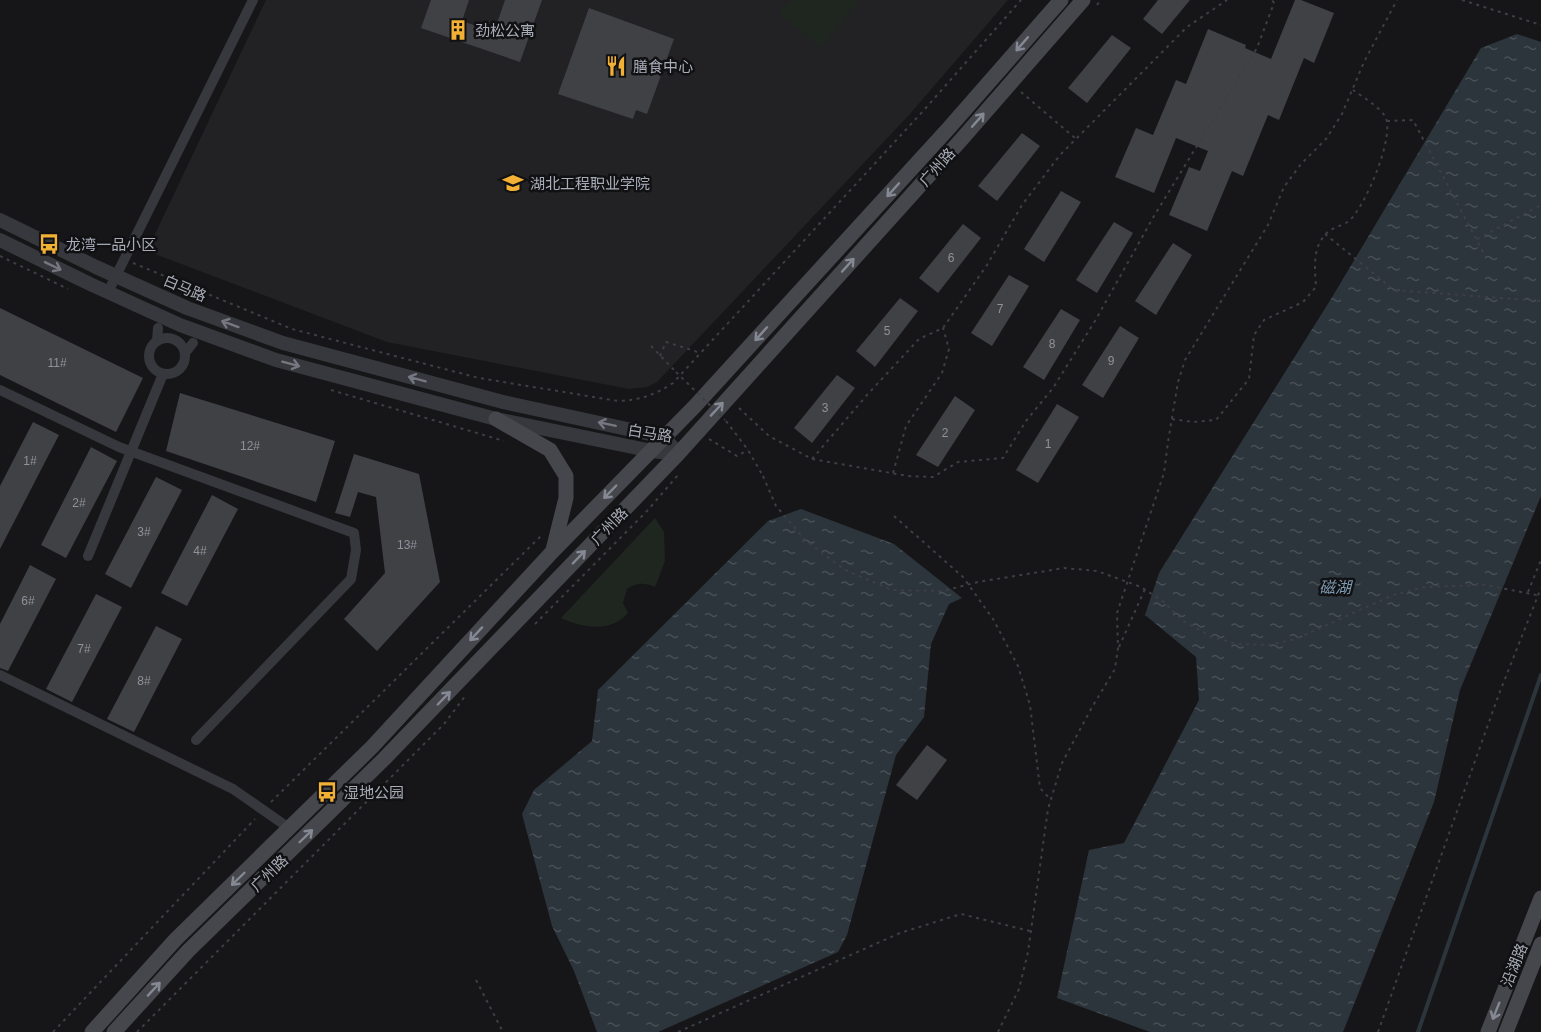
<svg xmlns="http://www.w3.org/2000/svg" width="1541" height="1032" viewBox="0 0 1541 1032" font-family="Helvetica,'Noto Sans SC',sans-serif">
  <style>
    .built { fill: #222225 }
    .green { fill: #1e261f }
    .water { fill: url(#water-ripples) }
    .lines { fill: none; stroke-linecap: round; stroke-linejoin: round }
    .stream { stroke: #2c353c; stroke-width: 4 }
    .building { fill: #404145 }
    .path { stroke: #3d3f44; stroke-width: 2; stroke-dasharray: 3 4.5; stroke-linecap: butt }
    .minor { stroke: #37383d; stroke-width: 10 }
    .tertiary { stroke: #37383d; stroke-width: 14 }
    .secondary { stroke: #45474d; stroke-width: 15 }
    .path-bridge { stroke: #3d3f44; stroke-width: 2; stroke-dasharray: 3 4.5; stroke-linecap: butt }
    .oneway { stroke: #858993 }
    .oneway2 { stroke: #757881 }
    .labels { text-anchor: middle; dominant-baseline: central; stroke-width: 5; stroke-linejoin: round; paint-order: stroke }
    .number-label { font-size: 12px; fill: #8e929b }
    .poi-label { font-size: 15px; fill: #a8adb8; stroke: #111113; text-anchor: start }
    .street-label { font-size: 15px; fill: #a8adb8; stroke: #111113 }
    .water-label { font-size: 16px; font-style: italic; fill: #7f9bb3; stroke: #111113 }
  </style>
  <defs>
    <pattern id="water-ripples" width="26" height="14" patternUnits="userSpaceOnUse" patternTransform="scale(1.5)"><rect width="26" height="14" fill="#2c353c"/><path d="M2 4q2-2 4 0t4 0M15 11q2-2 4 0t4 0" fill="none" stroke="#485056"/></pattern>
  </defs>
  <rect width="100%" height="100%" fill="#161618"/>
  <!-- built -->
  <path class="built" d="M266,0H1008L910,114L657,382L647,387L629,389L387,342L147,251Z"/>
  <!-- green -->
  <g class="green">
    <path d="M791,0H860L820,48L779,13Z"/>
    <path d="M655,518L664,532L665,561L655,587C644,583 638,582 627,589L623,603L628,613C611,633 582,628 561,618Z"/>
  </g>
  <!-- water -->
  <g class="water">
    <path d="M1517,34L1541,42V496L1460,690L1434,802L1343,1032H1150L1057,998L1089,850L1124,843L1199,700L1196,657L1145,615L1159,573L1331,299L1481,48Z"/>
    <path d="M801,509L894,544L962,598L949,604L931,644L924,717L896,755L847,935L838,952L658,1032H597L574,971L552,926L522,814L534,790L592,741L598,690L768,521Z"/>
  </g>
  <g class="lines">
    <!-- stream -->
    <path class="stream" d="M1418,1032L1541,675"/>
  </g>
  <!-- building -->
  <g class="building">
    <path d="M431,0H469L462,21L494,32L505,0H542L520,62L421,28Z"/>
    <path d="M1158,0H1190L1162,34L1143,19Z"/>
    <path d="M1295,0H1301L1334,13L1314,63L1304,58L1279,120L1268,115L1243,176L1232,171L1207,231L1169,215L1189,167L1200,171L1208,151L1176,138L1154,193L1115,177L1136,128L1153,135L1176,80L1186,84L1208,29L1246,45L1245,48L1271,59Z"/>
    <path d="M589,8L674,39L647,114L636,110L633,119L558,94Z"/>
    <path d="M1112,35L1131,48L1087,103L1068,88Z"/>
    <path d="M1022,133L1040,146L997,201L978,186Z"/>
    <path d="M1061,191L1081,202L1044,262L1024,249Z"/>
    <path d="M1114,222L1133,233L1097,293L1076,280Z"/>
    <path d="M963,224L981,238L938,293L919,278Z"/>
    <path d="M1173,243L1192,255L1156,315L1135,301Z"/>
    <path d="M1009,275L1029,286L992,346L971,333Z"/>
    <path d="M900,298L918,311L875,367L856,351Z"/>
    <path d="M0,308L143,378L116,432L0,375Z"/>
    <path d="M1061,309L1080,320L1044,380L1023,367Z"/>
    <path d="M1120,326L1139,338L1103,398L1082,385Z"/>
    <path d="M837,375L855,388L812,443L794,428Z"/>
    <path d="M180,393L335,441L316,502L166,451Z"/>
    <path d="M955,396L975,410L938,467L916,455Z"/>
    <path d="M1057,404L1079,417L1038,483L1016,470Z"/>
    <path d="M33,422L59,435L0,549V486Z"/>
    <path d="M91,447L117,461L66,558L41,545Z"/>
    <path d="M354,454L419,474L440,582L377,651L344,619L385,573L376,497L358,492L350,517L335,513Z"/>
    <path d="M156,477L182,490L131,588L105,574Z"/>
    <path d="M212,495L238,509L187,606L161,593Z"/>
    <path d="M30,565L56,579L8,671L0,668V624Z"/>
    <path d="M96,594L122,607L72,702L46,689Z"/>
    <path d="M156,626L182,639L134,732L107,719Z"/>
    <path d="M927,745L947,760L917,800L896,785Z"/>
  </g>
  <g class="lines">
    <!-- path -->
    <g class="path">
      <path d="M1462,0L1541,25"/>
      <path d="M1097,5L1101,0"/>
      <path d="M1021,92L1075,138"/>
      <path d="M1387,121L1413,120L1483,252"/>
      <path d="M1325,234L1394,290L1541,301"/>
      <path d="M1477,239L1541,205"/>
      <path d="M0,256L68,289"/>
      <path d="M133,263L292,329L479,378L618,401C640,400 655,395 673,383L924,110L1021,0"/>
      <path d="M651,346L676,372"/>
      <path d="M660,356L666,342L695,351L700,354"/>
      <path d="M331,390L504,441"/>
      <path d="M739,408L769,436L812,459L908,476L933,477L958,462L1003,458L1026,421L1053,388L1095,321L1154,216L1257,48L1274,3L1272,0"/>
      <path d="M1172,419L1193,422L1216,420L1249,379L1254,335L1264,320L1303,302L1316,287C1315,270 1312,249 1325,235C1330,228 1342,226 1349,221C1365,207 1396,135 1385,116C1378,106 1363,97 1353,90"/>
      <path d="M726,421L748,450L763,476"/>
      <path d="M709,439L737,456L748,450"/>
      <path d="M812,459L867,395L919,339L943,328L987,265L1022,205L1060,155L1187,27L1227,0"/>
      <path d="M893,473L906,426L942,373L949,349L943,328"/>
      <path d="M894,516L963,577L993,619L1018,666L1030,705L1040,788L1051,800"/>
      <path d="M1528,592L1541,560"/>
      <path d="M535,624L647,511L678,475"/>
      <path d="M1119,647L1145,589"/>
      <path d="M271,802L543,534"/>
      <path d="M476,980L503,1032"/>
      <path d="M53,1032L255,819"/>
      <path d="M137,1032L444,724L466,695"/>
      <path d="M678,1032L900,933L961,914L1030,931"/>
      <path d="M998,1032L1019,989L1028,952L1048,809L1062,763L1091,709L1115,669L1118,648L1117,613L1164,473L1168,442L1178,382L1185,360L1268,225L1284,187L1301,164L1326,139L1342,114L1364,62L1397,0"/>
      <path d="M1378,1032L1499,694L1541,588"/>
    </g>
    <!-- minor -->
    <g class="minor">
      <path d="M108,292L253,0"/>
      <circle cx="167" cy="356" r="18"/>
      <path d="M157,341L158,328"/>
      <path d="M185,353L193,343"/>
      <path d="M0,390L119,447L354,533L356,550L351,579L196,740"/>
      <path d="M88,556L163,374"/>
      <path d="M0,675L233,789L289,828"/>
    </g>
    <!-- tertiary -->
    <g class="tertiary">
      <path d="M0,220L96,267L187,308L283,343L503,402L664,437L678,454"/>
      <path d="M0,240L90,284L180,325L276,360L496,419L652,451L678,454"/>
    </g>
    <!-- secondary -->
    <g class="secondary">
      <path d="M496,419L550,450L566,476V498L553,550"/>
      <path d="M92,1032L176,939L372,747L553,551L695,406L948,129L1061,0"/>
      <path d="M114,1032L188,951L384,759L678,454L961,140L1083,0"/>
      <path d="M1488,1032L1541,898"/>
      <path d="M1506,1032L1541,944"/>
    </g>
    <!-- path-bridge -->
    <g class="path-bridge">
      <path d="M676,372L725,420"/>
      <path d="M763,476L776,506L806,541L845,570L892,590L943,591L978,582L1064,568L1097,571L1141,587L1164,602L1183,621L1212,637L1237,644L1269,645L1296,639L1393,595L1425,587L1486,585L1541,596"/>
    </g>
  </g>
  <!-- one-way arrows -->
  <defs><path id="oneway-shaft" d="M-6 0H5M1.5-3L5.5 0L1.5 3" fill="none" stroke-width="1.6" stroke-linecap="round" stroke-linejoin="round" transform="scale(1.5)"/></defs>
  <g class="oneway">
    <use href="#oneway-shaft" transform="translate(1022 44) rotate(131)"/>
    <use href="#oneway-shaft" transform="translate(978 120) rotate(-49)"/>
    <use href="#oneway-shaft" transform="translate(893 190) rotate(132)"/>
    <use href="#oneway-shaft" transform="translate(848 265) rotate(-48)"/>
    <use href="#oneway-shaft" transform="translate(761 334) rotate(132)"/>
    <use href="#oneway-shaft" transform="translate(717 409) rotate(-47)"/>
    <use href="#oneway-shaft" transform="translate(610 492) rotate(134)"/>
    <use href="#oneway-shaft" transform="translate(579 557) rotate(-46)"/>
    <use href="#oneway-shaft" transform="translate(476 634) rotate(133)"/>
    <use href="#oneway-shaft" transform="translate(444 698) rotate(-46)"/>
    <use href="#oneway-shaft" transform="translate(306 836) rotate(-44)"/>
    <use href="#oneway-shaft" transform="translate(238 879) rotate(136)"/>
    <use href="#oneway-shaft" transform="translate(154 989) rotate(-47)"/>
    <use href="#oneway-shaft" transform="translate(1496 1011) rotate(112)"/>
  </g>
  <g class="oneway2">
    <use href="#oneway-shaft" transform="translate(53 266) rotate(26)"/>
    <use href="#oneway-shaft" transform="translate(230 324) rotate(-160)"/>
    <use href="#oneway-shaft" transform="translate(291 364) rotate(15)"/>
    <use href="#oneway-shaft" transform="translate(417 379) rotate(-165)"/>
    <use href="#oneway-shaft" transform="translate(607 424) rotate(-168)"/>
  </g>
  <!-- icons -->
  <defs>
    <g id="building-bare" transform="scale(1.62)"><path d="M-4-6H4V6H1V3H-1V6H-4ZM-2.5-4.3h1.7v1.8h-1.7ZM.8-4.3h1.7v1.8H.8ZM-2.5-1h1.7V.8h-1.7ZM.8-1h1.7V.8H.8Z" fill="#f2b134" stroke="#111113" stroke-width="2.5" paint-order="stroke"/></g>
    <g id="restaurant-bare" transform="scale(1.62)"><path d="M-5-6h1v4h1v-4h1v4h1v-4h1v5L-1.5 .5V6h-2V.5L-5-1ZM5-6V6H3V1.5H1.5Q1.5-4 5-6Z" fill="#f2b134" stroke="#111113" stroke-width="2.5" paint-order="stroke"/></g>
    <g id="university-bare" transform="scale(1.62)"><path d="M0-5L7-2L0 1L-7-2ZM-4 1L0 2.5L4 1V4Q0 6-4 4Z" fill="#f2b134" stroke="#111113" stroke-width="2.5" paint-order="stroke"/></g>
    <g id="bus-bare" transform="scale(1.62)"><path d="M-5-6H5V4H4V6H2V4H-2V6H-4V4H-5ZM-3.5-4V0h7V-4ZM-3.5 1.2v1.5H-2V1.2ZM2 1.2v1.5H3.5V1.2Z" fill="#f2b134" stroke="#111113" stroke-width="2.5" paint-order="stroke"/></g>
  </defs>
  <g fill-rule="evenodd">
    <use href="#building-bare" x="458" y="30"/>
    <use href="#restaurant-bare" x="616" y="66"/>
    <use href="#university-bare" x="513" y="183"/>
    <use href="#bus-bare" x="49" y="244"/>
    <use href="#bus-bare" x="327" y="792"/>
  </g>
  <g class="labels">
    <!-- number labels -->
    <g class="number-label">
      <text x="951" y="258">6</text>
      <text x="1000" y="309">7</text>
      <text x="887" y="331">5</text>
      <text x="1052" y="344">8</text>
      <text x="1111" y="361">9</text>
      <text x="57" y="363">11#</text>
      <text x="825" y="408">3</text>
      <text x="945" y="433">2</text>
      <text x="1048" y="444">1</text>
      <text x="250" y="446">12#</text>
      <text x="30" y="461">1#</text>
      <text x="79" y="503">2#</text>
      <text x="144" y="532">3#</text>
      <text x="407" y="545">13#</text>
      <text x="200" y="551">4#</text>
      <text x="28" y="601">6#</text>
      <text x="84" y="649">7#</text>
      <text x="144" y="681">8#</text>
    </g>
    <!-- poi labels -->
    <g class="poi-label">
      <text x="475" y="30">劲松公寓</text>
      <text x="633" y="66">膳食中心</text>
      <text x="530" y="183">湖北工程职业学院</text>
      <text x="66" y="244">龙湾一品小区</text>
      <text x="344" y="792">湿地公园</text>
    </g>
    <!-- street labels -->
    <g class="street-label">
      <text transform="translate(937 167) rotate(-48)">广州路</text>
      <text transform="translate(185 288) rotate(23)">白马路</text>
      <text transform="translate(650 433) rotate(9)">白马路</text>
      <text transform="translate(609 526) rotate(-46)">广州路</text>
      <text transform="translate(269 873) rotate(-44)">广州路</text>
      <text transform="translate(1514 965) rotate(-68)">沿湖路</text>
    </g>
    <!-- water labels -->
    <g class="water-label">
      <text x="1335" y="587">磁湖</text>
    </g>
  </g>
</svg>
